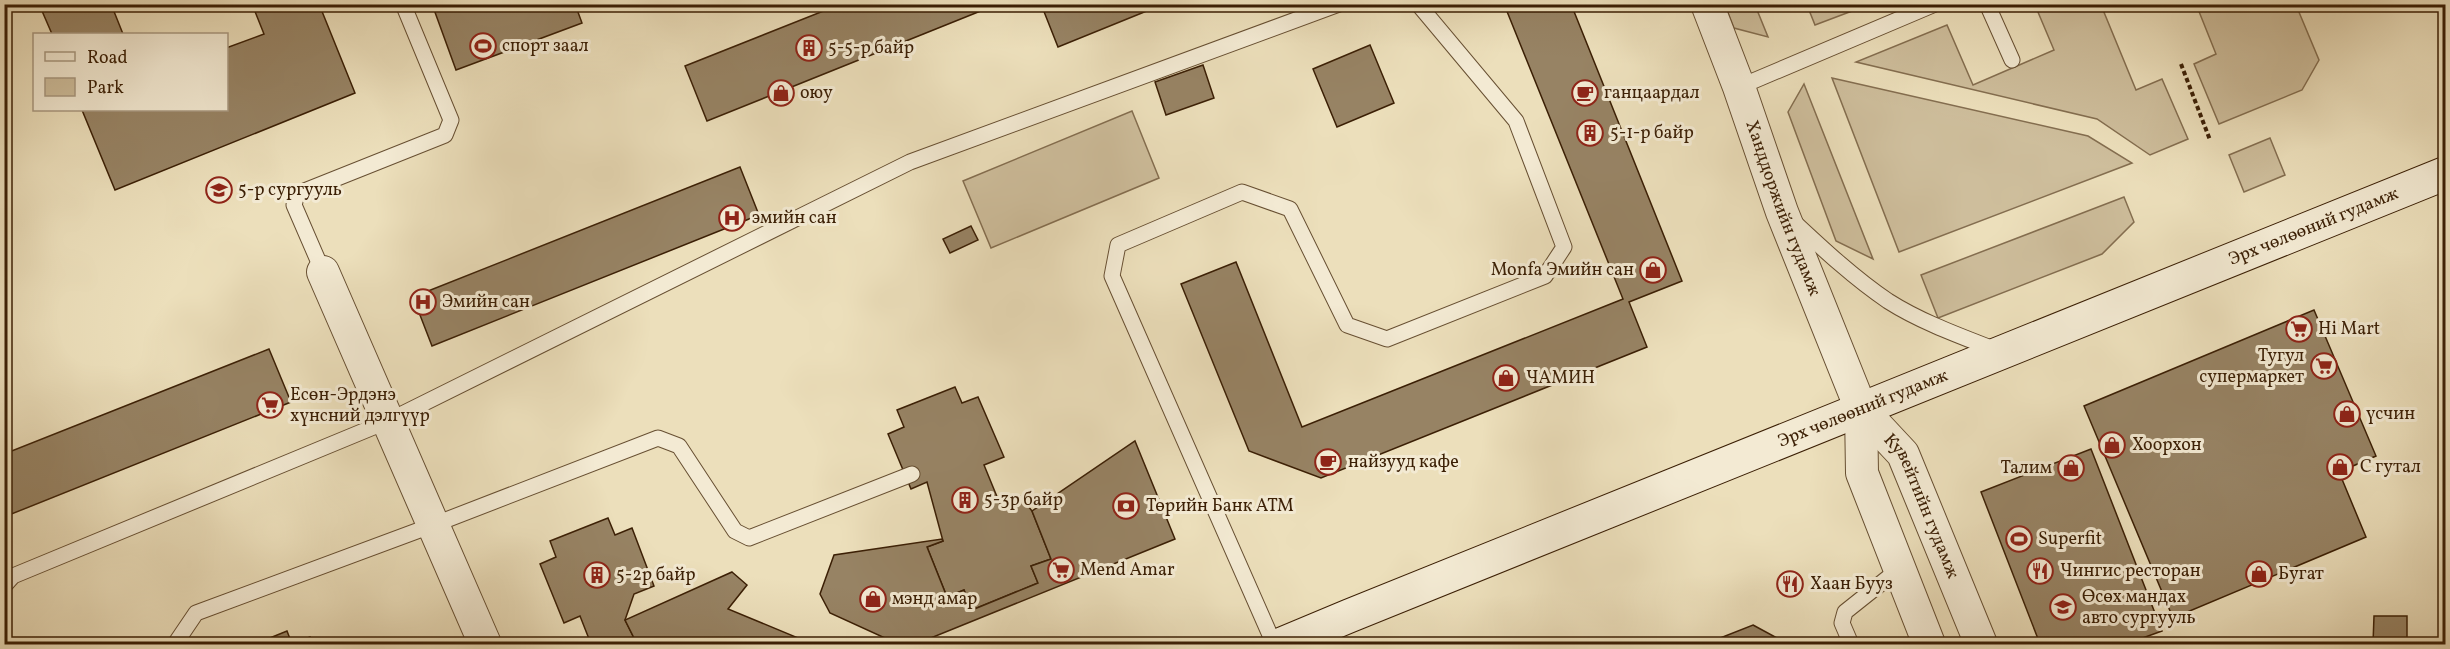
<svg xmlns="http://www.w3.org/2000/svg" width="2450" height="649" viewBox="0 0 2450 649" font-family="Vollkorn,serif">
  <style>
    .green { fill: #cebe9c; stroke: #846e50; stroke-width: 1.5 }
    .building { fill: #978364; stroke: #3b1f05; stroke-width: 1.5 }
    .lines { fill: none; stroke-linecap: round; stroke-linejoin: round }
    .service-casing { stroke: #674f32; stroke-width: 17 }
    .minor-casing { stroke: #674f32; stroke-width: 34 }
    .secondary-casing { stroke: #3b1f05; stroke-width: 35 }
    .path { stroke: #3b1f05; stroke-width: 4; stroke-dasharray: 4.5 3; stroke-linecap: butt }
    .service { stroke: #f3ead3; stroke-width: 15 }
    .minor { stroke: #f3ead3; stroke-width: 32 }
    .secondary { stroke: #f3ead3; stroke-width: 33 }
    .labels { text-anchor: middle; dominant-baseline: central; stroke-width: 6; stroke-linejoin: round; paint-order: stroke }
    .poi-label { font-size: 18px; fill: #3b1f05; stroke: #f3ead3; text-anchor: start }
    .street-label { font-size: 18px; fill: #3b1f05; stroke: #f3ead3 }
  </style>
  <rect width="100%" height="100%" fill="#ecdfbb"/>
  <filter id="stains"><feTurbulence type="fractalNoise" baseFrequency=".00333" numOctaves="4"/><feColorMatrix values="0 0 0 0 .2 0 0 0 0 .09 0 0 0 0 .02 0 0 0 .5 -.17"/></filter>
  <radialGradient id="worn" r=".72"><stop offset=".6" stop-color="#630" stop-opacity="0"/><stop offset="1" stop-color="#630" stop-opacity=".3"/></radialGradient>
  <!-- green -->
  <g class="green">
    <path d="M2196,4L2296,5L2319,60L2302,90L2219,124L2194,64L2216,54Z"/>
    <path d="M1725,5H1755L1768,37L1734,28Z"/>
    <path d="M1807,5H1868L1815,25Z"/>
    <path d="M2035,5H2101L2136,90L2162,79L2188,139L2150,155L2097,119L1856,62L1947,25L1973,85L2054,50Z"/>
    <path d="M1832,78L2088,136L2132,163L1899,252Z"/>
    <path d="M1804,84L1873,259L1836,241L1788,112Z"/>
    <path d="M1132,111L1159,178L991,248L963,181Z"/>
    <path d="M2270,138L2285,175L2244,192L2229,155Z"/>
    <path d="M2124,197L2134,222L2102,254L1938,318L1921,275Z"/>
  </g>
  <!-- building -->
  <g class="building">
    <path d="M39,4H111L123,34H52Z"/>
    <path d="M252,4H319L355,93L115,190L82,110H226V48L264,34Z"/>
    <path d="M432,4H575L582,23L456,70Z"/>
    <path d="M841,4H998L707,121L685,66Z"/>
    <path d="M1041,4H1164L1058,47Z"/>
    <path d="M1504,4H1571L1682,281L1629,302L1647,347L1321,478L1249,451L1181,284L1236,262L1302,427L1623,299Z"/>
    <path d="M1370,45L1394,103L1337,127L1313,69Z"/>
    <path d="M1203,65L1214,98L1166,115L1155,82Z"/>
    <path d="M740,167L759,215L432,346L413,297Z"/>
    <path d="M971,226L978,240L950,253L943,239Z"/>
    <path d="M2314,310L2376,456L2339,472L2366,537L2173,618L2084,406Z"/>
    <path d="M269,349L291,402L4,517V454Z"/>
    <path d="M955,387L962,403L978,397L1004,457L984,465L1000,504L1020,496L1032,511L1051,559L1031,566L1038,583L972,610L964,590L947,597L927,547L943,541L927,482L911,489L888,434L904,427L897,410Z"/>
    <path d="M1135,441L1175,539L916,644H898L830,613L820,594L834,555L942,539L943,541L927,547L947,597L964,590L972,610L1038,583L1031,566L1051,559L1032,511Z"/>
    <path d="M2091,449L2162,631L2126,644H2040L1981,492Z"/>
    <path d="M608,518L615,535L632,528L654,586L634,594L625,620L637,644H591L580,616L564,623L540,564L556,557L550,541Z"/>
    <path d="M732,572L747,585L728,609L803,640L805,644H637L625,620Z"/>
    <path d="M2374,616H2407V644H2373Z"/>
    <path d="M1753,625L1788,644H1705Z"/>
    <path d="M287,631L292,644L310,637L313,644H255Z"/>
  </g>
  <g class="lines">
    <!-- service casing -->
    <g class="service-casing">
      <g id="service">
        <path d="M1987,4L2012,60"/>
        <path d="M1739,87L1935,4"/>
        <path d="M1793,221C1823,249 1854,278 1888,301C1921,322 1960,336 1996,350"/>
        <path d="M323,272L294,205L297,194L445,135L451,120L403,4"/>
        <path d="M4,586L13,576L388,421L910,162L1339,4"/>
        <path d="M175,644L196,613L433,525L658,438L679,446L735,531L749,538L912,474"/>
        <path d="M1274,644L1112,276L1118,245L1242,192L1290,209L1347,325L1387,339L1545,276L1564,247L1516,121L1418,4"/>
        <path d="M1851,644L1842,623L1845,612L1899,569"/>
      </g>
    </g>
    <!-- minor casing -->
    <g class="minor-casing">
      <g id="minor">
        <path id="s1" d="M1707,4L1739,87L1782,212L1861,409L1903,454L1981,644"/>
        <path d="M323,272L485,644"/>
        <path d="M1861,409L1862,473L1929,644"/>
      </g>
    </g>
    <!-- secondary casing -->
    <g class="secondary-casing">
      <g id="secondary">
        <path id="s2" d="M1282,644L1349,616L2446,173"/>
      </g>
    </g>
    <!-- path -->
    <path class="path" d="M2181,64L2210,140"/>
    <!-- service -->
    <use href="#service" class="service"/>
    <!-- minor -->
    <use href="#minor" class="minor"/>
    <!-- secondary -->
    <use href="#secondary" class="secondary"/>
  </g>
  <!-- icons -->
  <defs>
    <g id="stadium-ring" transform="scale(1.35)"><circle r="9.5" fill="#f3ead3" stroke="#8f2418" stroke-width="1.5"/><path d="M0-5a6.5 5 0 1 0 0 10a6.5 5 0 1 0 0-10ZM-3.5-1.8h7v3.6h-7Z" fill="#8f2418"/></g>
    <g id="building-ring" transform="scale(1.35)"><circle r="9.5" fill="#f3ead3" stroke="#8f2418" stroke-width="1.5"/><path d="M-4-6H4V6H1V3H-1V6H-4ZM-2.5-4.3h1.7v1.8h-1.7ZM.8-4.3h1.7v1.8H.8ZM-2.5-1h1.7V.8h-1.7ZM.8-1h1.7V.8H.8Z" fill="#8f2418"/></g>
    <g id="shop-ring" transform="scale(1.35)"><circle r="9.5" fill="#f3ead3" stroke="#8f2418" stroke-width="1.5"/><path d="M-5-2.5h2.3a2.7 3.5 0 0 1 5.4 0H5L5.5 6h-11ZM-1.5-2.5h3a1.5 2.3 0 0 0-3 0Z" fill="#8f2418"/></g>
    <g id="cafe-ring" transform="scale(1.35)"><circle r="9.5" fill="#f3ead3" stroke="#8f2418" stroke-width="1.5"/><path d="M-5.5-4.5H6V0H3Q3 3.5 0 3.5H-2.5Q-5.5 3.5-5.5 0ZM3-3.2v2h1.7v-2ZM-6 4.5H4V6H-6Z" fill="#8f2418"/></g>
    <g id="school-ring" transform="scale(1.35)"><circle r="9.5" fill="#f3ead3" stroke="#8f2418" stroke-width="1.5"/><path d="M0-5L7-2L0 1L-7-2ZM-4 1L0 2.5L4 1V4Q0 6-4 4Z" fill="#8f2418"/></g>
    <g id="hospital-ring" transform="scale(1.35)"><circle r="9.5" fill="#f3ead3" stroke="#8f2418" stroke-width="1.5"/><path d="M-5-5h3v3.5h4V-5h3V5h-3V1.5h-4V5h-3Z" fill="#8f2418"/></g>
    <g id="supermarket-ring" transform="scale(1.35)"><circle r="9.5" fill="#f3ead3" stroke="#8f2418" stroke-width="1.5"/><path d="M-6-5.5h2.5l.6 2H6L4.5 2H-2.5L-4.4-4H-6ZM-1.5 3.2a1.3 1.3 0 1 0 .1 0ZM3 3.2a1.3 1.3 0 1 0 .1 0Z" fill="#8f2418"/></g>
    <g id="bank-ring" transform="scale(1.35)"><circle r="9.5" fill="#f3ead3" stroke="#8f2418" stroke-width="1.5"/><path d="M-6-4H6V4H-6ZM0-2.3a2.3 2.3 0 1 0 0 4.6a2.3 2.3 0 1 0 0-4.6Z" fill="#8f2418"/></g>
    <g id="restaurant-ring" transform="scale(1.35)"><circle r="9.5" fill="#f3ead3" stroke="#8f2418" stroke-width="1.5"/><path d="M-5-6h1v4h1v-4h1v4h1v-4h1v5L-1.5 .5V6h-2V.5L-5-1ZM5-6V6H3V1.5H1.5Q1.5-4 5-6Z" fill="#8f2418"/></g>
  </defs>
  <g fill-rule="evenodd">
    <use href="#stadium-ring" x="483" y="46"/>
    <use href="#building-ring" x="809" y="48"/>
    <use href="#shop-ring" x="781" y="93"/>
    <use href="#cafe-ring" x="1585" y="93"/>
    <use href="#building-ring" x="1590" y="133"/>
    <use href="#school-ring" x="219" y="190"/>
    <use href="#hospital-ring" x="732" y="218"/>
    <use href="#shop-ring" x="1653" y="270"/>
    <use href="#hospital-ring" x="423" y="302"/>
    <use href="#supermarket-ring" x="2299" y="329"/>
    <use href="#supermarket-ring" x="2324" y="366"/>
    <use href="#shop-ring" x="1506" y="378"/>
    <use href="#supermarket-ring" x="270" y="405"/>
    <use href="#shop-ring" x="2347" y="414"/>
    <use href="#shop-ring" x="2112" y="445"/>
    <use href="#cafe-ring" x="1328" y="462"/>
    <use href="#shop-ring" x="2340" y="467"/>
    <use href="#shop-ring" x="2071" y="468"/>
    <use href="#building-ring" x="965" y="500"/>
    <use href="#bank-ring" x="1126" y="506"/>
    <use href="#stadium-ring" x="2019" y="539"/>
    <use href="#supermarket-ring" x="1061" y="570"/>
    <use href="#restaurant-ring" x="2040" y="571"/>
    <use href="#shop-ring" x="2259" y="574"/>
    <use href="#building-ring" x="597" y="575"/>
    <use href="#restaurant-ring" x="1790" y="584"/>
    <use href="#shop-ring" x="873" y="599"/>
    <use href="#school-ring" x="2063" y="607"/>
  </g>
  <g class="labels">
    <!-- poi labels -->
    <g class="poi-label">
      <text x="502" y="46">спорт заал</text>
      <text x="828" y="48">5-5-р байр</text>
      <text x="800" y="93">оюу</text>
      <text x="1604" y="93">ганцаардал</text>
      <text x="1610" y="133">5-1-р байр</text>
      <text x="238" y="190">5-р сургууль</text>
      <text x="752" y="218">эмийн сан</text>
      <text x="1634" y="270" text-anchor="end">Monfa Эмийн сан</text>
      <text x="442" y="302">Эмийн сан</text>
      <text x="2318" y="329">Hi Mart</text>
      <text x="2304" y="356" text-anchor="end">Тугул<tspan x="2304" dy="21">супермаркет</tspan></text>
      <text x="1526" y="378">ЧАМИН</text>
      <text x="290" y="395">Есөн-Эрдэнэ<tspan x="290" dy="21">хүнсний дэлгүүр</tspan></text>
      <text x="2366" y="414">үсчин</text>
      <text x="2132" y="445">Хоорхон</text>
      <text x="1348" y="462">найзууд кафе</text>
      <text x="2360" y="467">С гутал</text>
      <text x="2052" y="468" text-anchor="end">Талим</text>
      <text x="984" y="500">5-3р байр</text>
      <text x="1146" y="506">Төрийн Банк АТМ</text>
      <text x="2038" y="539">Superfit</text>
      <text x="1080" y="570">Mend Amar</text>
      <text x="2060" y="571">Чингис ресторан</text>
      <text x="2278" y="574">Бугат</text>
      <text x="616" y="575">5-2р байр</text>
      <text x="1810" y="584">Хаан Бууз</text>
      <text x="2082" y="597">Өсөх мандах<tspan x="2082" dy="21">авто сургууль</tspan></text>
      <text x="892" y="599">мэнд амар</text>
    </g>
    <!-- street labels -->
    <g class="street-label">
      <text stroke="none"><textPath href="#s1" startOffset="218">Ханддоржийн гудамж</textPath></text>
      <text stroke="none"><textPath href="#s2" startOffset="1113">Эрх чөлөөний гудамж</textPath></text>
      <text stroke="none"><textPath href="#s2" startOffset="627">Эрх чөлөөний гудамж</textPath></text>
      <text stroke="none"><textPath href="#s1" startOffset="550">Кувейтийн гудамж</textPath></text>
    </g>
  </g>
  <!-- margin -->
  <rect width="2450" height="649" fill="none" stroke="#ecdfbb" stroke-width="24"/>
  <rect x="6" y="6" width="2438" height="637" fill="none" stroke="#3b1f05" stroke-width="3"/>
  <rect x="12" y="12" width="2426" height="625" fill="none" stroke="#3b1f05" stroke-width="1.5"/>
  <!-- legend -->
  <rect x="33" y="33" width="195" height="78" fill="#f3ead3" stroke="#a99981" stroke-width="1.5"/>
  <rect x="45" y="52" width="30" height="9" fill="#f3ead3" stroke="#a99981" stroke-width="1.5"/>
  <text x="87" y="63" font-size="18" fill="#3b1f05">Road</text>
  <rect x="45" y="78" width="30" height="18" fill="#cebe9c" stroke="#a99981" stroke-width="1.5"/>
  <text x="87" y="93" font-size="18" fill="#3b1f05">Park</text>
  <rect width="100%" height="100%" filter="url(#stains)"/>
  <rect width="100%" height="100%" fill="url(#worn)"/>
</svg>
